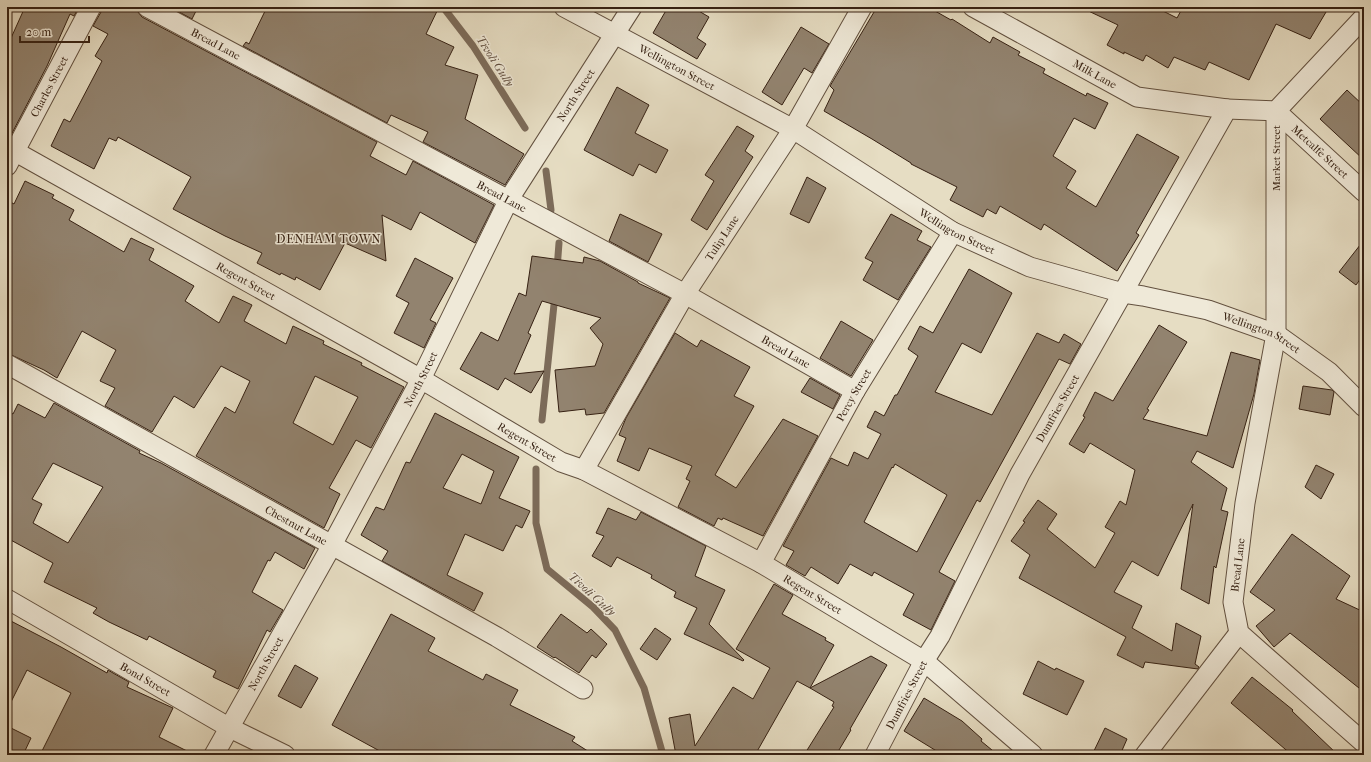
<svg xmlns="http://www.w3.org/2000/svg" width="1371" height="762" viewBox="0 0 1371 762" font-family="'IM FELL French Canon',serif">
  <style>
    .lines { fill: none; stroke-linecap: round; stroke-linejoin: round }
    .stream { stroke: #7c6b59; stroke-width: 7 }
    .building { fill: #92836f; stroke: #362113; fill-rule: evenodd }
    .street-casing { stroke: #62503f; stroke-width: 21 }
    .street { stroke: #efe9d8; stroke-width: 19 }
    .labels { text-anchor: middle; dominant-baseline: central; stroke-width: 3; stroke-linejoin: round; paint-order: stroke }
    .street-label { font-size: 11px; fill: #362113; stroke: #efe9d8 }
    .water-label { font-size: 12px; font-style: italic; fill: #5f4c3c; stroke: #efe9d8 }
    .neighbourhood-label { font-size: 12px; letter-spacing: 1px; fill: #362113; stroke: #efe9d8 }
  </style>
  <rect width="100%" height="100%" fill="#e6ddc3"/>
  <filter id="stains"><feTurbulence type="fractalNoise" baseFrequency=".005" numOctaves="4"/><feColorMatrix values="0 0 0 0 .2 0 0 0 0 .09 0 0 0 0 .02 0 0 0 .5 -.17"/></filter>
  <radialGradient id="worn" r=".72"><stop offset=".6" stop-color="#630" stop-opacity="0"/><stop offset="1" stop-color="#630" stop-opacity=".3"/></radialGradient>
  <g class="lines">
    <!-- stream -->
    <g class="stream">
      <path d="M443,7L473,46L525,128"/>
      <path d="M546,171L551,210"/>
      <path d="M557,269L559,243"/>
      <path d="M542,420L555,295"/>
      <path d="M536,469V523L547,569L593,607L615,630L644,688L663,755"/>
    </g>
  </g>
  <!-- building -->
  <g class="building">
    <path d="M25,7H79L74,16L70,14L47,66L10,137L7,136V47Z"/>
    <path d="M102,7H136L138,12L142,17L377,142L370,156L406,175L413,161L494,205L475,243L420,212L411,230L382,215L386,261L345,243L320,290L296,277L295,280L281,273L280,275L257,263L262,253L225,236L173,209L191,177L118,137L116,141L109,138L94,169L51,146L64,119L70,122L102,61L95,56L108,34L93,26L101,12Z"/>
    <path d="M170,7H198L192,19Z"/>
    <path d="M267,7H439L426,34L454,47L445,65L478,75L465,119L524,154L505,185L423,142L428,132L391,115L387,123L243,46L246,42L249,44Z"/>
    <path d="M668,7H692L709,17L697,38L706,44L697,59L653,33Z"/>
    <path d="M877,7H928L951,20L952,19L990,43L993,37L1020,52L1018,55L1045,69L1043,73L1086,96L1087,93L1108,103L1095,129L1074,118L1053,156L1076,171L1066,188L1096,207L1137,134L1179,157L1136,233L1139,235L1117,271L1044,224L1041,230L1000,206L996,214L987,209L983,217L950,200L957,187L911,164V163L872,139L824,111L834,90L830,86Z"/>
    <path d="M1080,7H1155L1177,18L1183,7H1329L1310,39L1276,24L1249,80L1209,62L1205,70L1174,57L1168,68L1146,55L1143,61L1124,52V54L1107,45L1118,25Z"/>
    <path d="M801,27L829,44L812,73L804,68L782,105L762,92Z"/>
    <path d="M617,87L649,105L635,133L668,150L656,173L639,164L633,176L584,150Z"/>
    <path d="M1347,90L1364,106V160L1320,119Z"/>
    <path d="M737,126L754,136L745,151L753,157L707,230L691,220L714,181L705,175Z"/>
    <path d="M807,177L826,188L809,223L790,214Z"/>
    <path d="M25,181L54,195L52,198L74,210L69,220L124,252L131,238L154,249L149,260L194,286L185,301L219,323L233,296L252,305L244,321L286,344L293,326L324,341L323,344L362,363L361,365L404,387L371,448L356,440L329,488L340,494L324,528L196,456L225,407L235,413L250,381L221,366L194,408L174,396L152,432L105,406L115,388L100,381L116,350L82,331L57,378L44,370L7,353V200L14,204ZM315,376L358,397L333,445L293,423Z"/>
    <path d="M620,214L662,234L648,262L609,241Z"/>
    <path d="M891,214L922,231L917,240L931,247L898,300L863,280L873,262L865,258Z"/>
    <path d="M1364,240V274L1356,285L1339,272Z"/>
    <path d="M532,256L583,263L584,257L600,261L638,282V283L670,298L604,413L586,415L585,409L559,412L555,370L595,366L603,344L590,328L601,318L542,301L528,333L531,335L514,374L544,371L531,393L505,378L498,390L460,369L481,332L498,341L519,293L526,296Z"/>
    <path d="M415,258L453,278L430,320L436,323L424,348L394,333L409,303L396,296Z"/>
    <path d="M969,269L1012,293L981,353L962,343L935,392L992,415L1037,333L1059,343L1064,334L1081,344L1070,364L1059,359L980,502L977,500L939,572L955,581L931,630L903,615L914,594L874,572L872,576L850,564L838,584L811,567L805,576L786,565L794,551L783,546L831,458L848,466L854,452L868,459L881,434L867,427L875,411L884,416L895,395H897L918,356L908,349L920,326L933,333ZM895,464L947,495L917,552L864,522L892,467L893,468Z"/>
    <path d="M841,321L873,340L851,376L820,358Z"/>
    <path d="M1159,325L1187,342L1147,409L1149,410L1143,419L1207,436L1231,352L1260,360L1254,394L1233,468L1197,451L1191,462L1227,488L1221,510L1228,512L1216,568L1214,566L1209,604L1181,589L1193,504L1158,576L1132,561L1114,592L1142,606L1132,628L1172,651L1176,623L1201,636L1195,664L1199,667L1198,669L1145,662L1143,668L1117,655L1126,637L1019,578L1030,555L1011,541L1025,522L1023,521L1038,500L1057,514L1047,529L1095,568L1115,533L1105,527L1120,501L1126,505L1135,470L1090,443L1084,453L1069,444L1085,417L1083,416L1095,392L1113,401Z"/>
    <path d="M675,333L697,347L701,340L750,367L734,396L754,406L715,475L736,488L783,419L818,436L763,536L723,518L722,520L718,518L714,526L678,507L690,481L686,479L692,466L649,448L639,471L617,461L626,438L619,435L626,418Z"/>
    <path d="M810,378L840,395L833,409L801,392Z"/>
    <path d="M1303,386L1332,390L1334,392L1330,415L1299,409Z"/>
    <path d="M54,403L140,451L139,453L161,463L315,548L304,569L275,552L270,561L268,560L252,592L283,610L270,632L267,630L238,689L213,677L216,671L149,636L147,640L109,622L93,613L97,608L44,582L53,563L7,538V411L13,414L18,404L45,418ZM53,463L103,487L68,543L33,523L42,504L32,499Z"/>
    <path d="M435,413L519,457L499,498L530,511L522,528L516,525L503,551L465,534L447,575L483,593L474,611L382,561L388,551L361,535L376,507L384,510L406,462L410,463ZM462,454L494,471L481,504L443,488Z"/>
    <path d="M1316,465L1334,474L1321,499L1305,487Z"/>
    <path d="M608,508L636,520L641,512L706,546L695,576L725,590L709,624L744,660L743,661L684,634L697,608L674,597L676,592L651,578L652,575L617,557L611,567L592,556L604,536L596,533Z"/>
    <path d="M1292,534L1350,576L1336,599L1364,612V692L1290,633L1274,647L1256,626L1275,610L1250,592Z"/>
    <path d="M774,584L793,595L782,614L826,638L825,640L834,645L810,688L797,681L755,755H676L669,718L690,714L695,746L733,687L753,699L770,668L736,649Z"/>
    <path d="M391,614L435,638L428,651L483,680L486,674L518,690L510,705L575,737L572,741L594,755H387L332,725Z"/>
    <path d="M561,614L587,633L591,629L607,644L596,658L592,655L579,673L555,657L554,658L537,647Z"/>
    <path d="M7,619L61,647L107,673L108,670L113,673L129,682L127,687L173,708L159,737L195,755H40L71,693L27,670L7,710Z"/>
    <path d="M655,628L671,639L657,660L640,649Z"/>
    <path d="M871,656L887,665L850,729L851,730L836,755H804L834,707L832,706L834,702L810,688Z"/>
    <path d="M1038,661L1055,670L1056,668L1084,681L1067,715L1023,694Z"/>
    <path d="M295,665L318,678L301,708L278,696Z"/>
    <path d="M1252,677L1293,710L1292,711L1338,755H1292L1231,703Z"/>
    <path d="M924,698L962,721L982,739L981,741L998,755H943L904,731Z"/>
    <path d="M7,726L31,738L23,755H7Z"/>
    <path d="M1105,728L1127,739L1120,755H1092Z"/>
  </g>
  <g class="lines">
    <!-- street casing -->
    <g class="street-casing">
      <g id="street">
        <path id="s1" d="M147,7L685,294L855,391"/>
        <path id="s2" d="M564,7L793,129L953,232L1030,267L1123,293L1143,296L1208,310L1276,334L1329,372L1364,407"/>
        <path id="s3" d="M973,7L1137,97L1227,109"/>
        <path d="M1364,17L1276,111V334L1245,503L1233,602L1239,633L1364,743"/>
        <path id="s4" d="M7,147L421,379L561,462L584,470L761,563L924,661L1033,755"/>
        <path id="s5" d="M7,166L91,7"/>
        <path id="s6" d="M7,364L497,637L583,689"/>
        <path id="s7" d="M584,470L685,294L793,129L862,7"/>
        <path id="s8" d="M761,563L855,391L953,232"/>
        <path id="s9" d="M7,599L230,728L285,755"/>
        <path id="s10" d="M214,755L332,545L421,379L509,199L632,7"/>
        <path id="s11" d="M875,755L924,661L940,636L1020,474L1227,109L1276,111L1364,192"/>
        <path d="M1145,755L1239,633"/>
      </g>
    </g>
    <!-- street -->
    <use href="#street" class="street"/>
  </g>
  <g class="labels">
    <!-- street labels -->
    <g class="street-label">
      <text stroke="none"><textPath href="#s1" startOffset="78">Bread Lane</textPath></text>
      <text stroke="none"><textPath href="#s2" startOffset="128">Wellington Street</textPath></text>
      <text stroke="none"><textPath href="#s3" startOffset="139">Milk Lane</textPath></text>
      <text stroke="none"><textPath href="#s5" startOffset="90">Charles Street</textPath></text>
      <text stroke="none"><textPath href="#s10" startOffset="753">North Street</textPath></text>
      <text stroke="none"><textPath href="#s11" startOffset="845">Metcalfe Street</textPath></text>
      <text transform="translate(1276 158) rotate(-90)">Market Street</text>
      <text stroke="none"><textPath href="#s1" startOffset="402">Bread Lane</textPath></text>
      <text stroke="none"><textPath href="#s2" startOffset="453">Wellington Street</textPath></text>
      <text stroke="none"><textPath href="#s7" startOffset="270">Tulip Lane</textPath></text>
      <text stroke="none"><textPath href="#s4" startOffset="274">Regent Street</textPath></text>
      <text stroke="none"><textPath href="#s2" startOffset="776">Wellington Street</textPath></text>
      <text stroke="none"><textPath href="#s1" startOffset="726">Bread Lane</textPath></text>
      <text stroke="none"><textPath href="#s10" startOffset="429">North Street</textPath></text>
      <text stroke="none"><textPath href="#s8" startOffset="192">Percy Street</textPath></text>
      <text stroke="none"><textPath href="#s11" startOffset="392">Dumfries Street</textPath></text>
      <text stroke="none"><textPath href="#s4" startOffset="598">Regent Street</textPath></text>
      <text stroke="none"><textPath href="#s6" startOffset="331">Chestnut Lane</textPath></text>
      <text transform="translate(1238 565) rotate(-83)">Bread Lane</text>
      <text stroke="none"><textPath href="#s4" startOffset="922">Regent Street</textPath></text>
      <text stroke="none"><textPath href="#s10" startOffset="105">North Street</textPath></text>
      <text stroke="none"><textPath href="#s9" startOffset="160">Bond Street</textPath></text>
      <text stroke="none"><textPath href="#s11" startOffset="68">Dumfries Street</textPath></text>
    </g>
    <!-- water labels -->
    <g class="water-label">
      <text transform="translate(495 61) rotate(57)">Tivoli Gully</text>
      <text transform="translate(592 594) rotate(42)">Tivoli Gully</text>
    </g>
    <!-- neighbourhood labels -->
    <g class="neighbourhood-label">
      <text x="329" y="239">DENHAM TOWN</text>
    </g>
  </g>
  <!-- margin -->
  <rect width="1371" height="762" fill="none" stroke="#e6ddc3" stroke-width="24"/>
  <rect x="8" y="8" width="1355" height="746" fill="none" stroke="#362113" stroke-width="2"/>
  <rect x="12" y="12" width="1347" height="738" fill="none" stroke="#362113"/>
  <!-- scale -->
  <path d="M20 36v6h69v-6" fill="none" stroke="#362113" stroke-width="2"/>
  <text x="26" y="36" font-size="12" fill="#362113" stroke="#efe9d8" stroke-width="3" paint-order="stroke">20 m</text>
  <rect width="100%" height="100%" filter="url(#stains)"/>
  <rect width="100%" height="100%" fill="url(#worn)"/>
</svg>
